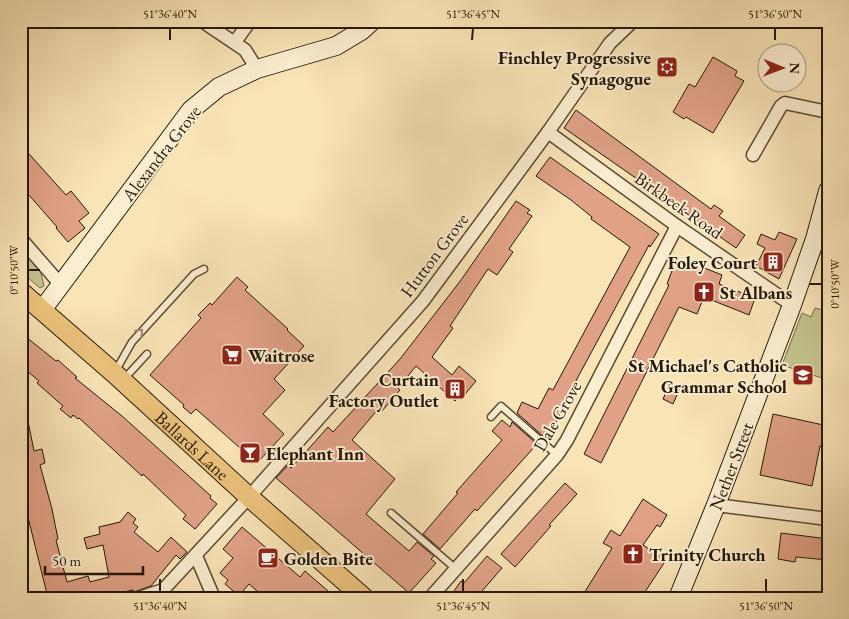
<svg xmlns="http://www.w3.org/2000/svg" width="849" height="619" viewBox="0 0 849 619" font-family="'EB Garamond',serif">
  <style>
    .green { fill: #c2c38b; stroke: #746e4a }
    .building { fill: #e0a187; stroke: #251809 }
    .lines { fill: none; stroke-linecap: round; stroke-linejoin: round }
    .lane-casing { stroke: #5a4b34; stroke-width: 9 }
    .street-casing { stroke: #5a4b34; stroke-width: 15 }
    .secondary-casing { stroke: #251809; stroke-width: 20 }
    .primary-casing { stroke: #251809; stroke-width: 21 }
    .lane { stroke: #fbedd0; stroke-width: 6 }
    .street { stroke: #fbedd0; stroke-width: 12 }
    .secondary { stroke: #fbedd0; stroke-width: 18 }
    .primary { stroke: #ecc27b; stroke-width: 19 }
    .oneway { stroke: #9b8d76 }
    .ticks { fill: none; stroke: #251809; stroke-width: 2 }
    .labels { text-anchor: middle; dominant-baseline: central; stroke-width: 4; stroke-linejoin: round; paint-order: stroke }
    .poi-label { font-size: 18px; font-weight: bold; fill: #251809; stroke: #fbedd0; text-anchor: start }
    .street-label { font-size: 18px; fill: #251809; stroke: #fbedd0 }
    .neatline { fill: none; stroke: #251809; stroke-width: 2 }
    .ticks-label { font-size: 12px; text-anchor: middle; fill: #251809 }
  </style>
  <rect width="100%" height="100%" fill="#f9e4b6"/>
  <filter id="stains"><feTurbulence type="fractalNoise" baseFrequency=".004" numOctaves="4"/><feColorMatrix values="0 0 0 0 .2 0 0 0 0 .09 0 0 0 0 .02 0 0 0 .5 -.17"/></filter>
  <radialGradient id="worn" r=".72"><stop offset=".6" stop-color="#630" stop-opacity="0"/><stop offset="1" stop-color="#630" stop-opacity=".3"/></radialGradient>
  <!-- green -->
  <g class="green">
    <path d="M21,248L41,273L44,286L40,288L21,272Z"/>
    <path d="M815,308L828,311V366L825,379L782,365L802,313L811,317Z"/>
  </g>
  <!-- building -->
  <g class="building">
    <path d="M713,57L737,71L735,76L744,81L713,133L686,117L684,119L673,112L689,84L695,87Z"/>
    <path d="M576,110L711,209L714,205L723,211L719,216L745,235L736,248L564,128Z"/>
    <path d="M21,145L66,195L71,191L89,213L79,221L85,228L68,242L56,228L57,227L21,186Z"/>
    <path d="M550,157L659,234L650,247L649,245L619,301L578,377L548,439L544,437L517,413L522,402L538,409L549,388L553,390L630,247L591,219L592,217L571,200L536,176Z"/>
    <path d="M516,201L530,210L527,213L532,216L509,249L513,252L497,275L488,269L450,326L453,328L432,357L452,375L459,366L476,381L461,399L458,397L455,401L416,366L398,388L400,390L382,411L379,408L352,440L395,479L366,514L409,551L417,542L434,556L431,559L436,563L409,593L276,478L288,465L291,468L303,455L328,427L333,432L400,359L461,280Z"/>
    <path d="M779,232L797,239L779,279L756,266L765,248L757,244L761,234L775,240Z"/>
    <path d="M687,261L722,275L719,284L755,298L749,315L704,297L697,314L679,307L601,463L584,454L669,285L667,284L675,263L684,267Z"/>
    <path d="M237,277L248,287L245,290L288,329L287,330L304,346L274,379L285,390L263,414L284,434L257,463L196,409L191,414L183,407L184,405L150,375L201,318L198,315L210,303L212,305Z"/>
    <path d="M21,333L56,361L58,360L77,377L75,378L122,416L211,496L210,498L217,504L195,529L183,519L186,515L143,474L142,476L79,418L78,419L73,415L71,418L60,409L63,406L37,383L39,381L21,366Z"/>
    <path d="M670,383L680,388L673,404L663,399Z"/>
    <path d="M21,411H26L34,451L42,449L45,463L40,465L52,509L58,539L56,540L67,582L88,576L90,582L109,577L103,545L87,549L84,538L100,534L99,527L120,522L128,512L136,519L133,523L138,527L134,532L158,552L171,537L187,552L180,559L176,555L151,586L134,592L133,590L96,598H48L21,489V427L26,426L28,422L26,418L21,417Z"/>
    <path d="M773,414L828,426V448L820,446L812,486L760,475Z"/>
    <path d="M502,420L510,427L512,422L537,444L477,511L475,509L440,549L423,534L458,493L456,492L502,440L492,431Z"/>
    <path d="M565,483L577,494L549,525L551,526L515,567L501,554Z"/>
    <path d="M643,499L667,515L660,527L657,525L643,545L666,560L641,598H581L612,548L603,543L611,530L620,536Z"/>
    <path d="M242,527L300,577L305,571L336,598H265L249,584L239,596L225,584L228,580L220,573L233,558L223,549Z"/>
    <path d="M781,533L828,539V560L796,557L795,562L778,559Z"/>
    <path d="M487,556L502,568L476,598H449L461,581L464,583Z"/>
  </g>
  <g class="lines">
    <!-- lane casing -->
    <g class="lane-casing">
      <g id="lane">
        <path d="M115,372L132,342L194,274L204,269"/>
        <path d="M124,379L147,354"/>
        <path d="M491,417L501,406L557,455"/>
        <path d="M21,422H23"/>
        <path d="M391,513L456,569"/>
      </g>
    </g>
    <!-- street casing -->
    <g class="street-casing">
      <g id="street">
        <path d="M202,21L245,50L257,69"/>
        <path d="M235,42L250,21"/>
        <path d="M548,132L677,226L792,305"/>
        <path d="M753,155L781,106L785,103L828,112"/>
        <path d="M21,239L61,285"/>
        <path d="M716,505L828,519"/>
        <path d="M196,556L214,598"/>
        <path d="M139,598L163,590L249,497L423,301L548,132L610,43L633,21"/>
        <path d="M430,598L557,455L567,440L677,226"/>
      </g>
    </g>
    <!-- secondary casing -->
    <g class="secondary-casing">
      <g id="secondary">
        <path d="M42,310L191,110L219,87L257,69L336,46L361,31L372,21"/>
        <path d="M678,598L716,505L792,305L815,239L828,191"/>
      </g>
    </g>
    <!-- primary casing -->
    <g class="primary-casing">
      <g id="primary">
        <path id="s1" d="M21,292L114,373L249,497L364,598"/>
      </g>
    </g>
    <!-- lane -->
    <use href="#lane" class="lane"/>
    <!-- street -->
    <use href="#street" class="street"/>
    <!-- secondary -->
    <use href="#secondary" class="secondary"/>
    <!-- primary -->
    <use href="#primary" class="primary"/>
  </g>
  <!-- one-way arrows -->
  <defs><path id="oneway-chevron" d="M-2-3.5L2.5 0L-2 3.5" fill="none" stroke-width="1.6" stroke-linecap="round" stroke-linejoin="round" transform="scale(1.25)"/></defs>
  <use class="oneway" href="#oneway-chevron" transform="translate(140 332) rotate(-47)"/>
  <!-- ticks -->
  <path class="ticks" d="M170,40V28M472,40L473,28M775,40V28M28,270H40M809,284H822M160,592V579M463,592V579M766,592V579"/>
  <!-- icons -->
  <defs>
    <g id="synagogue-square" transform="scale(1.125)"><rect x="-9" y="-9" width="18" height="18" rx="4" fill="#8f2418" stroke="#fbedd0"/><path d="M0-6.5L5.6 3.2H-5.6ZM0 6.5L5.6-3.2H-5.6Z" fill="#fff"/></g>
    <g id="building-square" transform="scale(1.125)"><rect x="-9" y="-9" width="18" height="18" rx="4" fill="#8f2418" stroke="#fbedd0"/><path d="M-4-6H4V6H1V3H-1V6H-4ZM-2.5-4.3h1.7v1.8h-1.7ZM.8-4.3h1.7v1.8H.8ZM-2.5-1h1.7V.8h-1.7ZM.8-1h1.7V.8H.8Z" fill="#fff"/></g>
    <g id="church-square" transform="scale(1.125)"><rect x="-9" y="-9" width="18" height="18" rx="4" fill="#8f2418" stroke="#fbedd0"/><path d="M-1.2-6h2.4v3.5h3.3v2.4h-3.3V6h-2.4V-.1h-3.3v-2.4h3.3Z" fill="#fff"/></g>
    <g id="supermarket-square" transform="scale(1.125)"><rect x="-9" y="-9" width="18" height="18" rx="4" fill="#8f2418" stroke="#fbedd0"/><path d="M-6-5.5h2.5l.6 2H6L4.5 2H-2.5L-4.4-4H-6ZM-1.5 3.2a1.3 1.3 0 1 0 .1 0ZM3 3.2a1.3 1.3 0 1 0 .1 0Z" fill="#fff"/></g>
    <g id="school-square" transform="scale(1.125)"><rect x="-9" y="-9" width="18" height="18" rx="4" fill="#8f2418" stroke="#fbedd0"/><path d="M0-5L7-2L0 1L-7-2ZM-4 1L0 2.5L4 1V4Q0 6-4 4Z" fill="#fff"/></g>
    <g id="bar-square" transform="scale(1.125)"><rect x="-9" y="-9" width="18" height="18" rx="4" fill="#8f2418" stroke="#fbedd0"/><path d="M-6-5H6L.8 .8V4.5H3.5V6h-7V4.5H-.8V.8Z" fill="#fff"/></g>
    <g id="cafe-square" transform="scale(1.125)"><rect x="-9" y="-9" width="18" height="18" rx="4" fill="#8f2418" stroke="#fbedd0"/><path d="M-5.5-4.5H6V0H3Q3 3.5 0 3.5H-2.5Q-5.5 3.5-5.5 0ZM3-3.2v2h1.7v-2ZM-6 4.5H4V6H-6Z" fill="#fff"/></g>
  </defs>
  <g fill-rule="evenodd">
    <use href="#synagogue-square" x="667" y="67"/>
    <use href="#building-square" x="773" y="262"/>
    <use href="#church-square" x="704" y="292"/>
    <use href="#supermarket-square" x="232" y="355"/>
    <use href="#school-square" x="803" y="375"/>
    <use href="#building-square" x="455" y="389"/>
    <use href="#bar-square" x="250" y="453"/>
    <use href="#church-square" x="633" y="554"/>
    <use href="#cafe-square" x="268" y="558"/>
  </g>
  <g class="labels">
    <!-- poi labels -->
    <g class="poi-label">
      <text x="651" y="57" text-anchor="end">Finchley Progressive<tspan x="651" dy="21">Synagogue</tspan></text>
      <text x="757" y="262" text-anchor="end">Foley Court</text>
      <text x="720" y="292">St Albans</text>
      <text x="248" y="355">Waitrose</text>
      <text x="787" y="365" text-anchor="end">St Michael's Catholic<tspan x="787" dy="21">Grammar School</tspan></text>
      <text x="439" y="379" text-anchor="end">Curtain<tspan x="439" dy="21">Factory Outlet</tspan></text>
      <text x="266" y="453">Elephant Inn</text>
      <text x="649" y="554">Trinity Church</text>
      <text x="284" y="558">Golden Bite</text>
    </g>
    <!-- street labels -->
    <g class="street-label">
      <text transform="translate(161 153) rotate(-52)">Alexandra Grove</text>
      <text transform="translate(679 205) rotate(35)">Birkbeck Road</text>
      <text transform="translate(434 255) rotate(-53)">Hutton Grove</text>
      <text transform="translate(557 416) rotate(-60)">Dale Grove</text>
      <text stroke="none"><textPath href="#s1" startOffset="230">Ballards Lane</textPath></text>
      <text transform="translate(731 466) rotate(-69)">Nether Street</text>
    </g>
  </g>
  <!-- margin -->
  <rect width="849" height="619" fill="none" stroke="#f9e4b6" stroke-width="55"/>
  <!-- north arrow -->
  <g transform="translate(782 68) rotate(91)"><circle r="24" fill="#fbedd0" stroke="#a59880"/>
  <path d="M0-4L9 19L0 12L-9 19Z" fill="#8f2418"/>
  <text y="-8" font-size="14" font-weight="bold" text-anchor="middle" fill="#251809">N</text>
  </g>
  <!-- scale -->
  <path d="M45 566v8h98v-8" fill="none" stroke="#251809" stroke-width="2.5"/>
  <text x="52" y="566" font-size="15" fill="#251809" stroke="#fbedd0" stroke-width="4" paint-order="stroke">50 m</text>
  <rect x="28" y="28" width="794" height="564" class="neatline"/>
  <g class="ticks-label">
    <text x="170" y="18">51°36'40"N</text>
    <text x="473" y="18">51°36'45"N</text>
    <text x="775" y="18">51°36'50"N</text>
    <text transform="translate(14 270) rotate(-90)" y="4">0°10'50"W</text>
    <text transform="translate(835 284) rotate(-90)" y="4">0°10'50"W</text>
    <text x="160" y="610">51°36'40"N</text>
    <text x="463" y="610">51°36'45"N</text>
    <text x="766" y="610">51°36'50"N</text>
  </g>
  <rect width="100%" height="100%" filter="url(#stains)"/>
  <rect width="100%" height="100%" fill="url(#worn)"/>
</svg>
